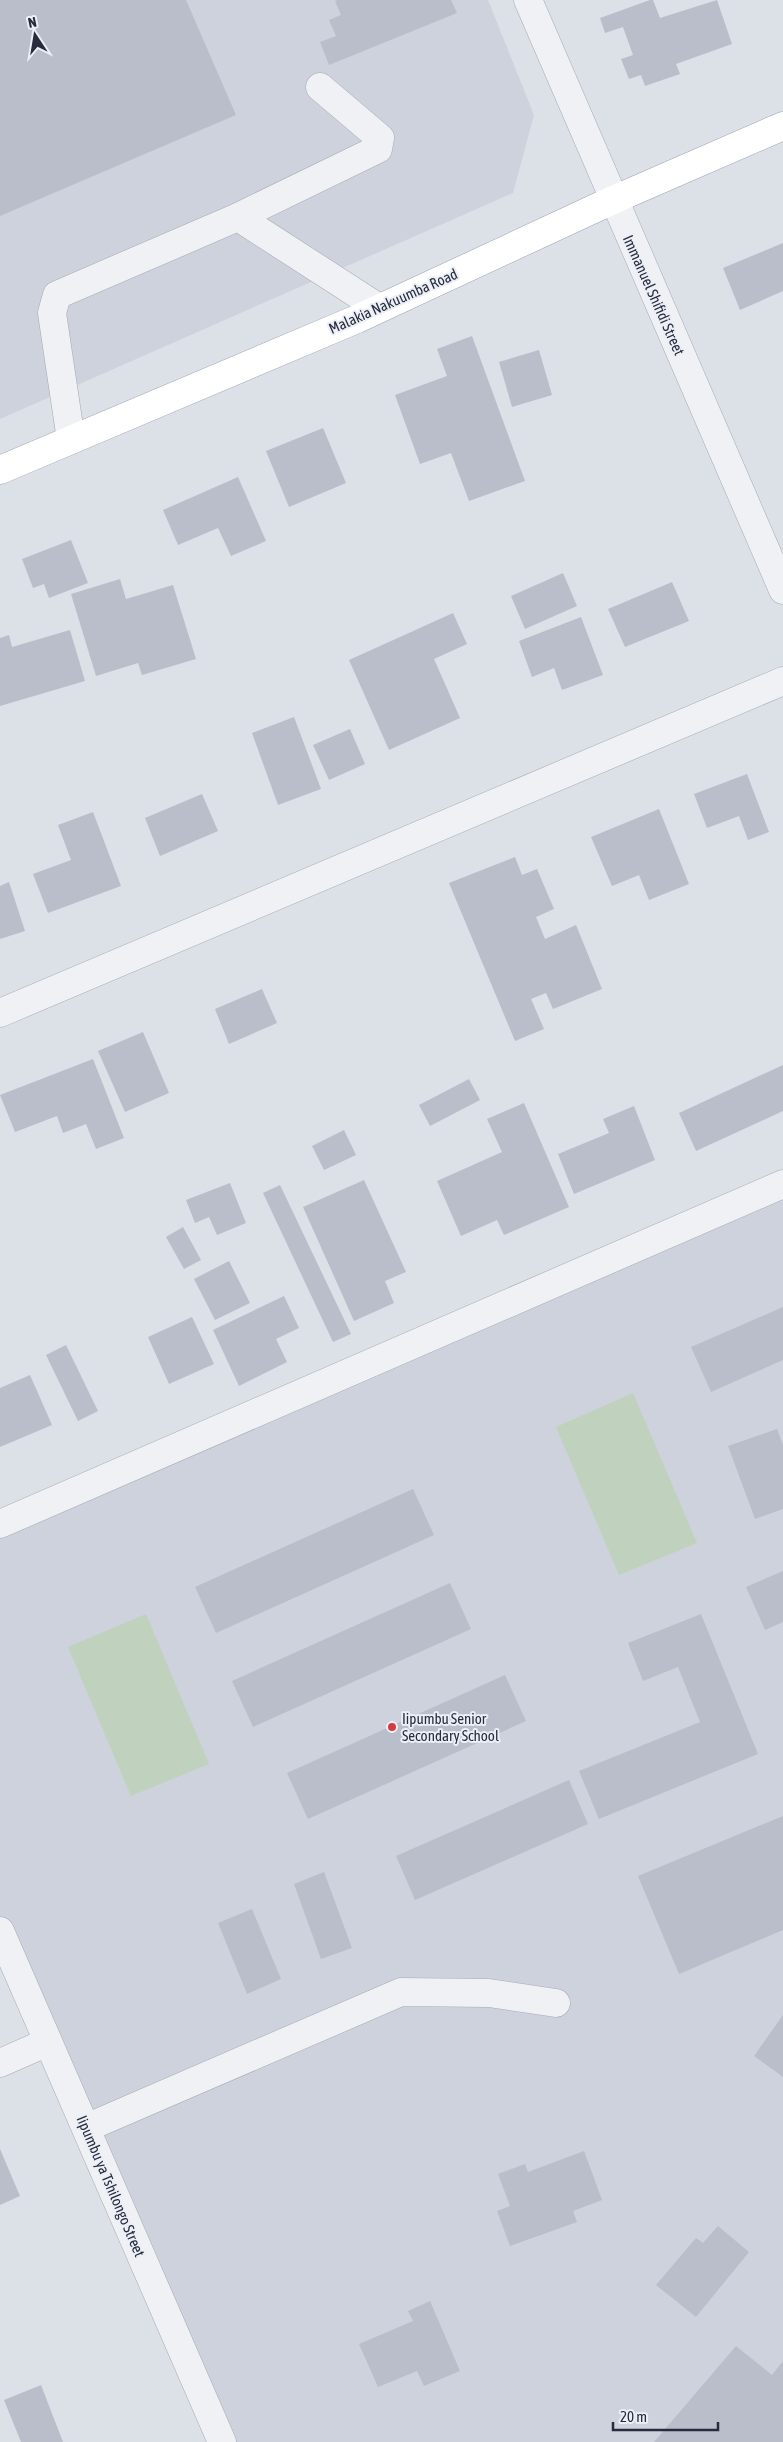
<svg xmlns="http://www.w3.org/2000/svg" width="783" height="2442" viewBox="0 0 783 2442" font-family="'Asap Condensed',sans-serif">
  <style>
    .built { fill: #ced2dc }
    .park { fill: #c0d1bd }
    .building { fill: #b9beca }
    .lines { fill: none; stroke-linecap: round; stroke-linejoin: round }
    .minor-casing { stroke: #a5aab4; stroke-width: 29 }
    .major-casing { stroke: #9ba2b3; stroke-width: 29 }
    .minor { stroke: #eff1f5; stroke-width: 28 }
    .major { stroke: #fff; stroke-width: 28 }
    .poi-dot { fill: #d33b42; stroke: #eceff5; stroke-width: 2 }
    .labels { text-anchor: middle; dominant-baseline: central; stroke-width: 4; stroke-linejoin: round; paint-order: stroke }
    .street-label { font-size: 15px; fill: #262c3e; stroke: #eceff5 }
    .poi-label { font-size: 15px; fill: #262c3e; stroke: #eceff5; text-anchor: start }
  </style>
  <rect width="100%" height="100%" fill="#dce0e7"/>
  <!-- built -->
  <g class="built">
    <path d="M0,0H488L534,115L513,193L0,419Z"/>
    <path d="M783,1184V2442H222L0,1931V1524Z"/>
  </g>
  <!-- park -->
  <g class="park">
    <path d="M633,1393L697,1543L619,1575L556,1427Z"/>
    <path d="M146,1614L209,1764L131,1796L68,1647Z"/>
  </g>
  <!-- building -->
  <g class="building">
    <path d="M0,0H186L236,115L0,216Z"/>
    <path d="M338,0H451L457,13L329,65L320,42L336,36L329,20L341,15L335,1Z"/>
    <path d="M650,0H653L660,18L717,0L732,44L676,64L680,74L645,86L641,75L629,79L621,59L633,55L623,27L605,33L600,18Z"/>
    <path d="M783,243V291L740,310L723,268Z"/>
    <path d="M472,336L525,481L469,501L451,453L420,464L395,395L447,376L437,349Z"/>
    <path d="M539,350L552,395L512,407L499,362Z"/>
    <path d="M323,428L346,483L289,507L266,451Z"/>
    <path d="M238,477L266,541L231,556L218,528L178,545L163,510Z"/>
    <path d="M71,540L88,583L49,598L44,584L33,588L22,559Z"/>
    <path d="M563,573L577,606L525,629L511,596Z"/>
    <path d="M120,579L126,599L173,585L196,659L142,675L138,663L96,676L71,594Z"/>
    <path d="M672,582L689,621L625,647L608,609Z"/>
    <path d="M453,613L467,644L434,659L460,718L389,750L349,660Z"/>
    <path d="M581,617L603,675L562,690L554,668L532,677L519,641Z"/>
    <path d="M70,630L85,681L0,706V638L9,635L12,647Z"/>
    <path d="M294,717L321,789L278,805L252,733Z"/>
    <path d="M350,729L365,764L329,780L313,745Z"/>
    <path d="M747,774L769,832L748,840L739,816L707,828L694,794Z"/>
    <path d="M202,794L218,831L160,856L145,818Z"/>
    <path d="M659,809L689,884L649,900L639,875L612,886L591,837Z"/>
    <path d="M93,812L121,886L48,913L33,874L71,860L58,825Z"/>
    <path d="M515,857L522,875L537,869L554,909L536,917L545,939L576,925L602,989L553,1009L546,993L531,999L544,1029L515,1041L449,883Z"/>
    <path d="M9,882L25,931L0,939V886Z"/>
    <path d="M262,989L277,1023L229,1044L215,1009Z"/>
    <path d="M143,1032L169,1093L125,1112L98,1051Z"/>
    <path d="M93,1059L124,1138L96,1149L86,1124L63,1133L57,1116L15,1132L0,1095Z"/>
    <path d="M783,1065V1111L696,1151L679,1113Z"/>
    <path d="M469,1079L480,1100L430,1126L419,1105Z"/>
    <path d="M524,1103L569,1207L504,1235L497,1220L461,1236L437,1181L502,1152L487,1119Z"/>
    <path d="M634,1106L655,1160L574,1194L558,1154L609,1133L603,1119Z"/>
    <path d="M344,1130L356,1155L324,1170L312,1146Z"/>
    <path d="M364,1180L406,1272L385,1281L394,1303L354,1321L303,1207Z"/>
    <path d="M230,1183L246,1223L217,1235L209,1217L195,1223L186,1200Z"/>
    <path d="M280,1185L351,1334L333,1342L263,1193Z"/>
    <path d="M183,1227L201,1260L184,1269L166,1237Z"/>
    <path d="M229,1261L250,1303L215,1320L194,1279Z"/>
    <path d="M284,1296L299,1328L276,1339L287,1362L239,1386L213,1330Z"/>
    <path d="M783,1307V1360L711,1392L691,1347Z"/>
    <path d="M192,1317L214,1364L169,1384L148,1337Z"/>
    <path d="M66,1345L98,1411L78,1421L46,1355Z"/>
    <path d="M30,1375L52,1425L0,1447V1388Z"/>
    <path d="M777,1429L783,1445V1509L755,1519L728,1446Z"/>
    <path d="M413,1489L434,1535L216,1633L195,1587Z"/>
    <path d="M783,1571V1622L765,1630L746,1587Z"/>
    <path d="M450,1583L471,1629L253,1727L232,1681Z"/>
    <path d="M701,1614L758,1754L599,1819L579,1771L700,1722L678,1667L643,1681L628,1643Z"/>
    <path d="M505,1675L526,1721L308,1819L287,1773Z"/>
    <path d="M569,1780L588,1824L415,1900L396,1856Z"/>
    <path d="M783,1816V1930L679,1974L638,1876Z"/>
    <path d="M324,1872L352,1948L321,1959L294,1884Z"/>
    <path d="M252,1909L281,1979L247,1994L218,1923Z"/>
    <path d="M783,2015V2077L754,2056Z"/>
    <path d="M0,2149L20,2196L0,2205Z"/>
    <path d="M584,2151L602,2200L573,2211L577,2222L510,2246L497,2211L510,2206L498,2174L525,2164L528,2172Z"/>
    <path d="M718,2226L749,2252L696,2317L656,2285L696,2238L703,2243Z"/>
    <path d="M430,2301L460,2371L424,2386L417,2371L378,2387L359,2344L413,2321L408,2311Z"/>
    <path d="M736,2346L772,2375L783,2361V2442H654Z"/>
    <path d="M41,2385L63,2442H21L4,2400Z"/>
  </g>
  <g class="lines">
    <!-- minor casing -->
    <g class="minor-casing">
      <g id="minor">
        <path d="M528,0L783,590"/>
        <path d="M238,217L378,149L380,138L320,87"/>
        <path d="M71,440L52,313L57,295L238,217L379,308"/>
        <path d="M0,1013L783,681"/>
        <path d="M0,1524L783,1184"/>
        <path d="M0,1931L222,2442"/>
        <path d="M0,2063L48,2042"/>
        <path d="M86,2128L401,1992L489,1993L556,2003"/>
      </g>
    </g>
    <!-- major casing -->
    <g class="major-casing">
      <path id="major" d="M0,470L357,319L613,200L783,126"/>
    </g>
    <!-- minor -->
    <use href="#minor" class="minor"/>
    <!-- major -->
    <use href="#major" class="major"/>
  </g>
  <!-- markers -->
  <circle class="poi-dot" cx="392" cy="1727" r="5"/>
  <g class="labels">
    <!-- street labels -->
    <g class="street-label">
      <text transform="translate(654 295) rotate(66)">Immanuel Shifidi Street</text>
      <text transform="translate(393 301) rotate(-24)">Malakia Nakuumba Road</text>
      <text transform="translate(111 2186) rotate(67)">Iipumbu ya Tshilongo Street</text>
    </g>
    <!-- poi labels -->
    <g class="poi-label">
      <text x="402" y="1718">Iipumbu Senior<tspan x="402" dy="17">Secondary School</tspan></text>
    </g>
  </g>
  <!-- north arrow -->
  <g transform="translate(35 35) rotate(348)" stroke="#eceff5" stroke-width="4" paint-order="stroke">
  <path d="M0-4L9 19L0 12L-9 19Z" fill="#262c3e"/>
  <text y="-8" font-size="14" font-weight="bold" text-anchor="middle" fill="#262c3e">N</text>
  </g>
  <!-- scale -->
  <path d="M613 2422v8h105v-8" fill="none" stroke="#262c3e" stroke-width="2.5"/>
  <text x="620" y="2422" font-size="15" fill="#262c3e" stroke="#eceff5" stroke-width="4" paint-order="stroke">20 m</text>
</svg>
